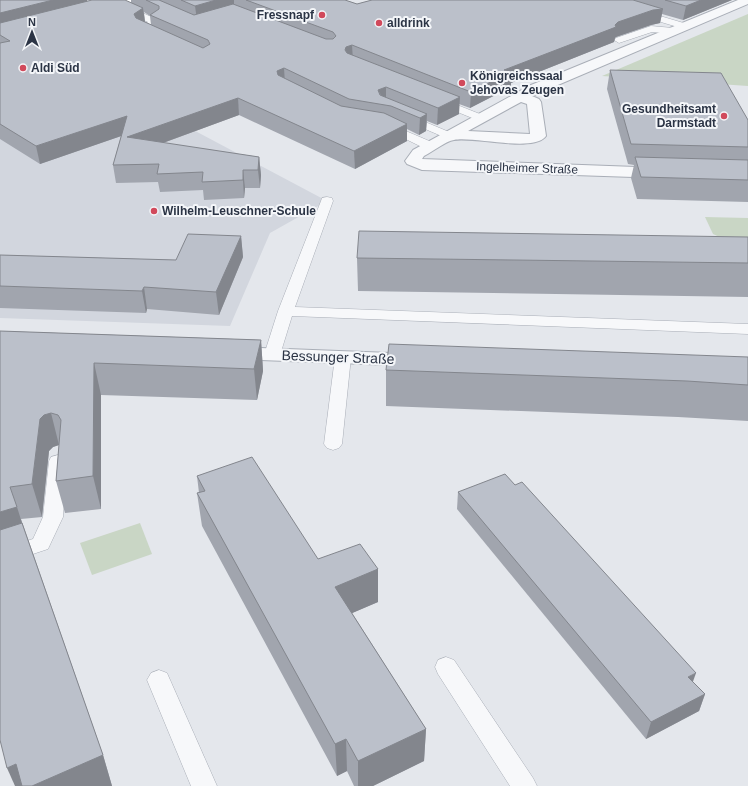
<svg xmlns="http://www.w3.org/2000/svg" width="748" height="786" viewBox="0 0 748 786" font-family="Arial,sans-serif">
  <style>
    .built { fill: #d2d6de }
    .green { fill: #c9d6c5 }
    .lines { fill: none; stroke-linecap: round; stroke-linejoin: round }
    .service-casing { stroke: #a9aeb7; stroke-width: 1 }
    .minor-casing { stroke: #a9aeb7; stroke-width: 2 }
    .secondary-casing { stroke: #a9aeb7; stroke-width: 2 }
    .service { fill: #f7f8fa; fill-rule: evenodd }
    .minor { fill: #f7f8fa; fill-rule: evenodd }
    .secondary { fill: #fff; fill-rule: evenodd }
    .wall { fill: #a1a5ae; fill-rule: evenodd }
    .shaded-wall { fill: #83868d }
    .building { fill: #bbc0ca; stroke: #83868d }
    .poi-dot { fill: #d1495b; stroke: #f4f6f9; stroke-width: 1.5 }
    .labels { text-anchor: middle; dominant-baseline: central; stroke-width: 4; stroke-linejoin: round; paint-order: stroke }
    .far-poi-label { font-size: 12px; font-weight: bold; fill: #2b3445; stroke: #f4f6f9; text-anchor: start }
    .far-street-label { font-size: 12px; fill: #2b3445; stroke: #f4f6f9 }
    .street-label { font-size: 14px; fill: #2b3445; stroke: #f4f6f9 }
  </style>
  <rect width="100%" height="100%" fill="#e4e7ec"/>
  <!-- built -->
  <path class="built" d="M0,34L103,82L327,201L270,233L230,326L0,318Z"/>
  <!-- green -->
  <g class="green">
    <path d="M748,14V86L602,76Z"/>
    <path d="M705,217L748,218V250L713,234Z"/>
    <path d="M140,523L152,554L92,575L80,543Z"/>
  </g>
  <g class="lines">
    <!-- service casing -->
    <g class="service-casing">
      <g id="service">
        <path d="M593,0H606L687,24L689,26L687,28H681L594,2Z"/>
        <path d="M123,4L158,20L160,22L149,30L159,36L157,38C151,40 142,35 137,30L148,22L120,9L119,7L120,5Z"/>
        <path d="M651,26L673,28L678,31L673,34L652,32L619,43L614,40L616,38Z"/>
        <path d="M437,97L485,116L487,118L481,121L477,120L433,102L432,100L433,98Z"/>
        <path d="M406,114L454,134L456,136L454,138H446L402,119L400,117Z"/>
        <path d="M387,123L434,143L436,146L434,149H426L383,128L381,126L383,124Z"/>
        <path d="M327,197L332,198L333,201L295,307L748,324V334L292,316L280,355L278,358L272,360L266,358L264,355L278,311L321,201L322,198Z"/>
        <path d="M343,352L349,354L351,357L342,444L339,448L333,450L327,448L324,444L335,357L337,354Z"/>
        <path d="M58,455L65,457L67,461L63,517L48,549L0,565V549L33,539L43,517L49,461L51,457Z"/>
        <path d="M446,657L454,660L533,778L537,786H510L438,674L435,667L438,660Z"/>
        <path d="M159,670L167,673L217,786H191L147,680L151,673Z"/>
      </g>
    </g>
    <!-- minor casing -->
    <g class="minor-casing">
      <g id="minor">
        <path d="M738,0H748V4L532,96L539,99L541,102L546,136C534,153 474,136 454,140C446,141 432,152 424,156L422,159L663,168L669,170L671,173L669,176L663,178L422,170L407,164L405,161L413,150L531,85ZM521,102L527,104L530,134L468,131Z"/>
        <path d="M232,347L417,354L424,355L428,360L424,365L417,366L232,359L225,357L222,353L225,349Z"/>
      </g>
    </g>
    <!-- secondary casing -->
    <g class="secondary-casing">
      <path id="secondary" d="M119,0H138L136,2L98,12L94,11L92,9L94,7Z"/>
    </g>
    <!-- service -->
    <use href="#service" class="service"/>
    <!-- minor -->
    <use href="#minor" class="minor"/>
    <!-- secondary -->
    <use href="#secondary" class="secondary"/>
  </g>
  <!-- wall -->
  <g class="wall">
    <path d="M0,0H87V1L131,3V0H345L357,4L372,0H732L683,20L662,14L660,23L651,25L616,37L615,38L614,42L511,83V87L470,108L459,104V114L437,125L427,121L426,131L419,135L407,129V141L355,169L239,115L163,143L259,157L261,175L260,188H245L244,198L204,200L203,190L160,192L158,182L116,183L113,165L121,136L40,164L0,139ZM144,12L150,16L151,25L145,22Z"/>
    <path d="M610,70L748,120V202L637,199L631,178L634,165L628,164L607,89Z"/>
    <path d="M241,236L243,257L219,315L147,309L146,313L0,308V255L176,260Z"/>
    <path d="M748,237V297L358,291L357,258Z"/>
    <path d="M0,331L261,340L263,371L257,400L101,395V509L65,513L56,481L59,445L53,447L49,451L42,517L21,519L103,755L112,786H15Z"/>
    <path d="M748,357V421L678,417L386,406V370Z"/>
    <path d="M197,476L318,559L378,569V602L352,613L426,729L424,761L373,786H354L347,771L337,776L202,526L197,493H199Z"/>
    <path d="M458,492L693,682L705,694L699,711L646,739L457,509Z"/>
  </g>
  <!-- shaded-wall -->
  <g class="shaded-wall">
    <path d="M53,0H87L88,6L0,28V13Z"/>
    <path d="M216,0H234V10L197,20L195,6Z"/>
    <path d="M701,0H732L683,20L686,6Z"/>
    <path d="M143,8L145,22L136,29L134,14Z"/>
    <path d="M663,9L660,23L651,25L616,37L615,38L614,42L511,83V87L470,108L471,92L504,70L615,25L618,22L653,10Z"/>
    <path d="M352,45L353,61L345,50L346,47Z"/>
    <path d="M284,68L285,84L278,87L277,71Z"/>
    <path d="M386,87V104L378,90Z"/>
    <path d="M460,97L459,114L437,125L438,108Z"/>
    <path d="M238,98L239,115L130,155L127,137Z"/>
    <path d="M427,114L426,131L419,135L420,118Z"/>
    <path d="M127,116L130,133L40,164L36,146Z"/>
    <path d="M407,124V141L355,169L354,151Z"/>
    <path d="M259,157L261,175L260,188L258,170Z"/>
    <path d="M243,170L245,188L244,198L243,180Z"/>
    <path d="M241,236L243,257L219,315L216,292Z"/>
    <path d="M144,287L147,309L146,313L142,291Z"/>
    <path d="M261,340L263,371L257,400L254,369Z"/>
    <path d="M94,363L101,395V509L93,476Z"/>
    <path d="M51,413L59,445L53,447L49,451L42,517L32,484L40,419L44,415Z"/>
    <path d="M17,507L27,539L0,548V512Z"/>
    <path d="M378,569V602L336,620L335,587Z"/>
    <path d="M696,673L690,690L688,677Z"/>
    <path d="M705,694L699,711L646,739L651,722Z"/>
    <path d="M426,729L424,761L373,786H358V761Z"/>
    <path d="M346,739L347,771L337,776L335,744Z"/>
    <path d="M103,755L112,786H32Z"/>
    <path d="M16,764L25,786H15L7,768Z"/>
  </g>
  <!-- building -->
  <g class="building">
    <path d="M0,0H53L0,13Z"/>
    <path d="M92,0H125L143,8L134,14L136,18L203,48L210,44L208,40L150,15L159,9V6L146,0H159L194,15L233,4L326,39H333L336,36L333,32L246,0H345L357,4L372,0H633L663,9L653,10L618,22L615,25L616,27L504,70L512,71L471,92L352,45L346,47L345,50L347,53L460,97L438,108L386,87L378,90L380,95L427,114L420,118L391,106L349,99L284,68L277,71L278,75L341,106L384,113L407,124L354,151L238,98L127,137L259,157L258,170H243V180L202,182L203,172L157,174L159,164L113,165L127,116L36,146L0,124V43L10,41L0,35V23Z"/>
    <path d="M181,0H216L195,6Z"/>
    <path d="M665,0H701L686,6Z"/>
    <path d="M610,70L721,73L748,120V147L631,144Z"/>
    <path d="M635,157L748,160V180L641,177Z"/>
    <path d="M359,231L748,237V263L357,258Z"/>
    <path d="M188,234L241,236L216,292L144,287L142,291L0,286V255L176,260Z"/>
    <path d="M0,331L261,340L254,369L94,363L93,476L56,481L61,420L58,415L51,413L44,415L40,419L32,484L10,487L17,507L0,512Z"/>
    <path d="M389,344L748,357V385L687,381L386,370Z"/>
    <path d="M252,457L318,559L360,544L378,569L335,587L426,729L358,761L346,739L335,744L197,493L205,491L197,476Z"/>
    <path d="M505,474L515,485L522,482L696,673L688,677L705,694L651,722L458,492Z"/>
    <path d="M22,523L103,755L32,786H22L16,764L7,768L0,740V530Z"/>
  </g>
  <!-- markers -->
  <g class="poi-dot">
    <circle cx="322" cy="15" r="4"/>
    <circle cx="379" cy="23" r="4"/>
    <circle cx="23" cy="68" r="4"/>
    <circle cx="462" cy="83" r="4"/>
    <circle cx="724" cy="116" r="4"/>
    <circle cx="154" cy="211" r="4"/>
  </g>
  <g class="labels">
    <!-- far-poi labels -->
    <g class="far-poi-label">
      <text x="314" y="15" text-anchor="end">Fressnapf</text>
      <text x="387" y="23">alldrink</text>
      <text x="31" y="68">Aldi Süd</text>
      <text x="470" y="76">Königreichssaal<tspan x="470" dy="14">Jehovas Zeugen</tspan></text>
      <text x="716" y="109" text-anchor="end">Gesundheitsamt<tspan x="716" dy="14">Darmstadt</tspan></text>
      <text x="162" y="211">Wilhelm-Leuschner-Schule</text>
    </g>
    <!-- far-street labels -->
    <g class="far-street-label">
      <text transform="translate(527 168) rotate(2)">Ingelheimer Straße</text>
    </g>
    <!-- street labels -->
    <g class="street-label">
      <text transform="translate(338 357) rotate(2)">Bessunger Straße</text>
    </g>
  </g>
  <!-- north arrow -->
  <g transform="translate(32 32)" stroke="#f4f6f9" stroke-width="3" paint-order="stroke">
  <path d="M0-3L7 15L0 10L-7 15Z" fill="#2b3445"/>
  <text y="-6" font-size="11" font-weight="bold" text-anchor="middle" fill="#2b3445">N</text>
  </g>
</svg>
